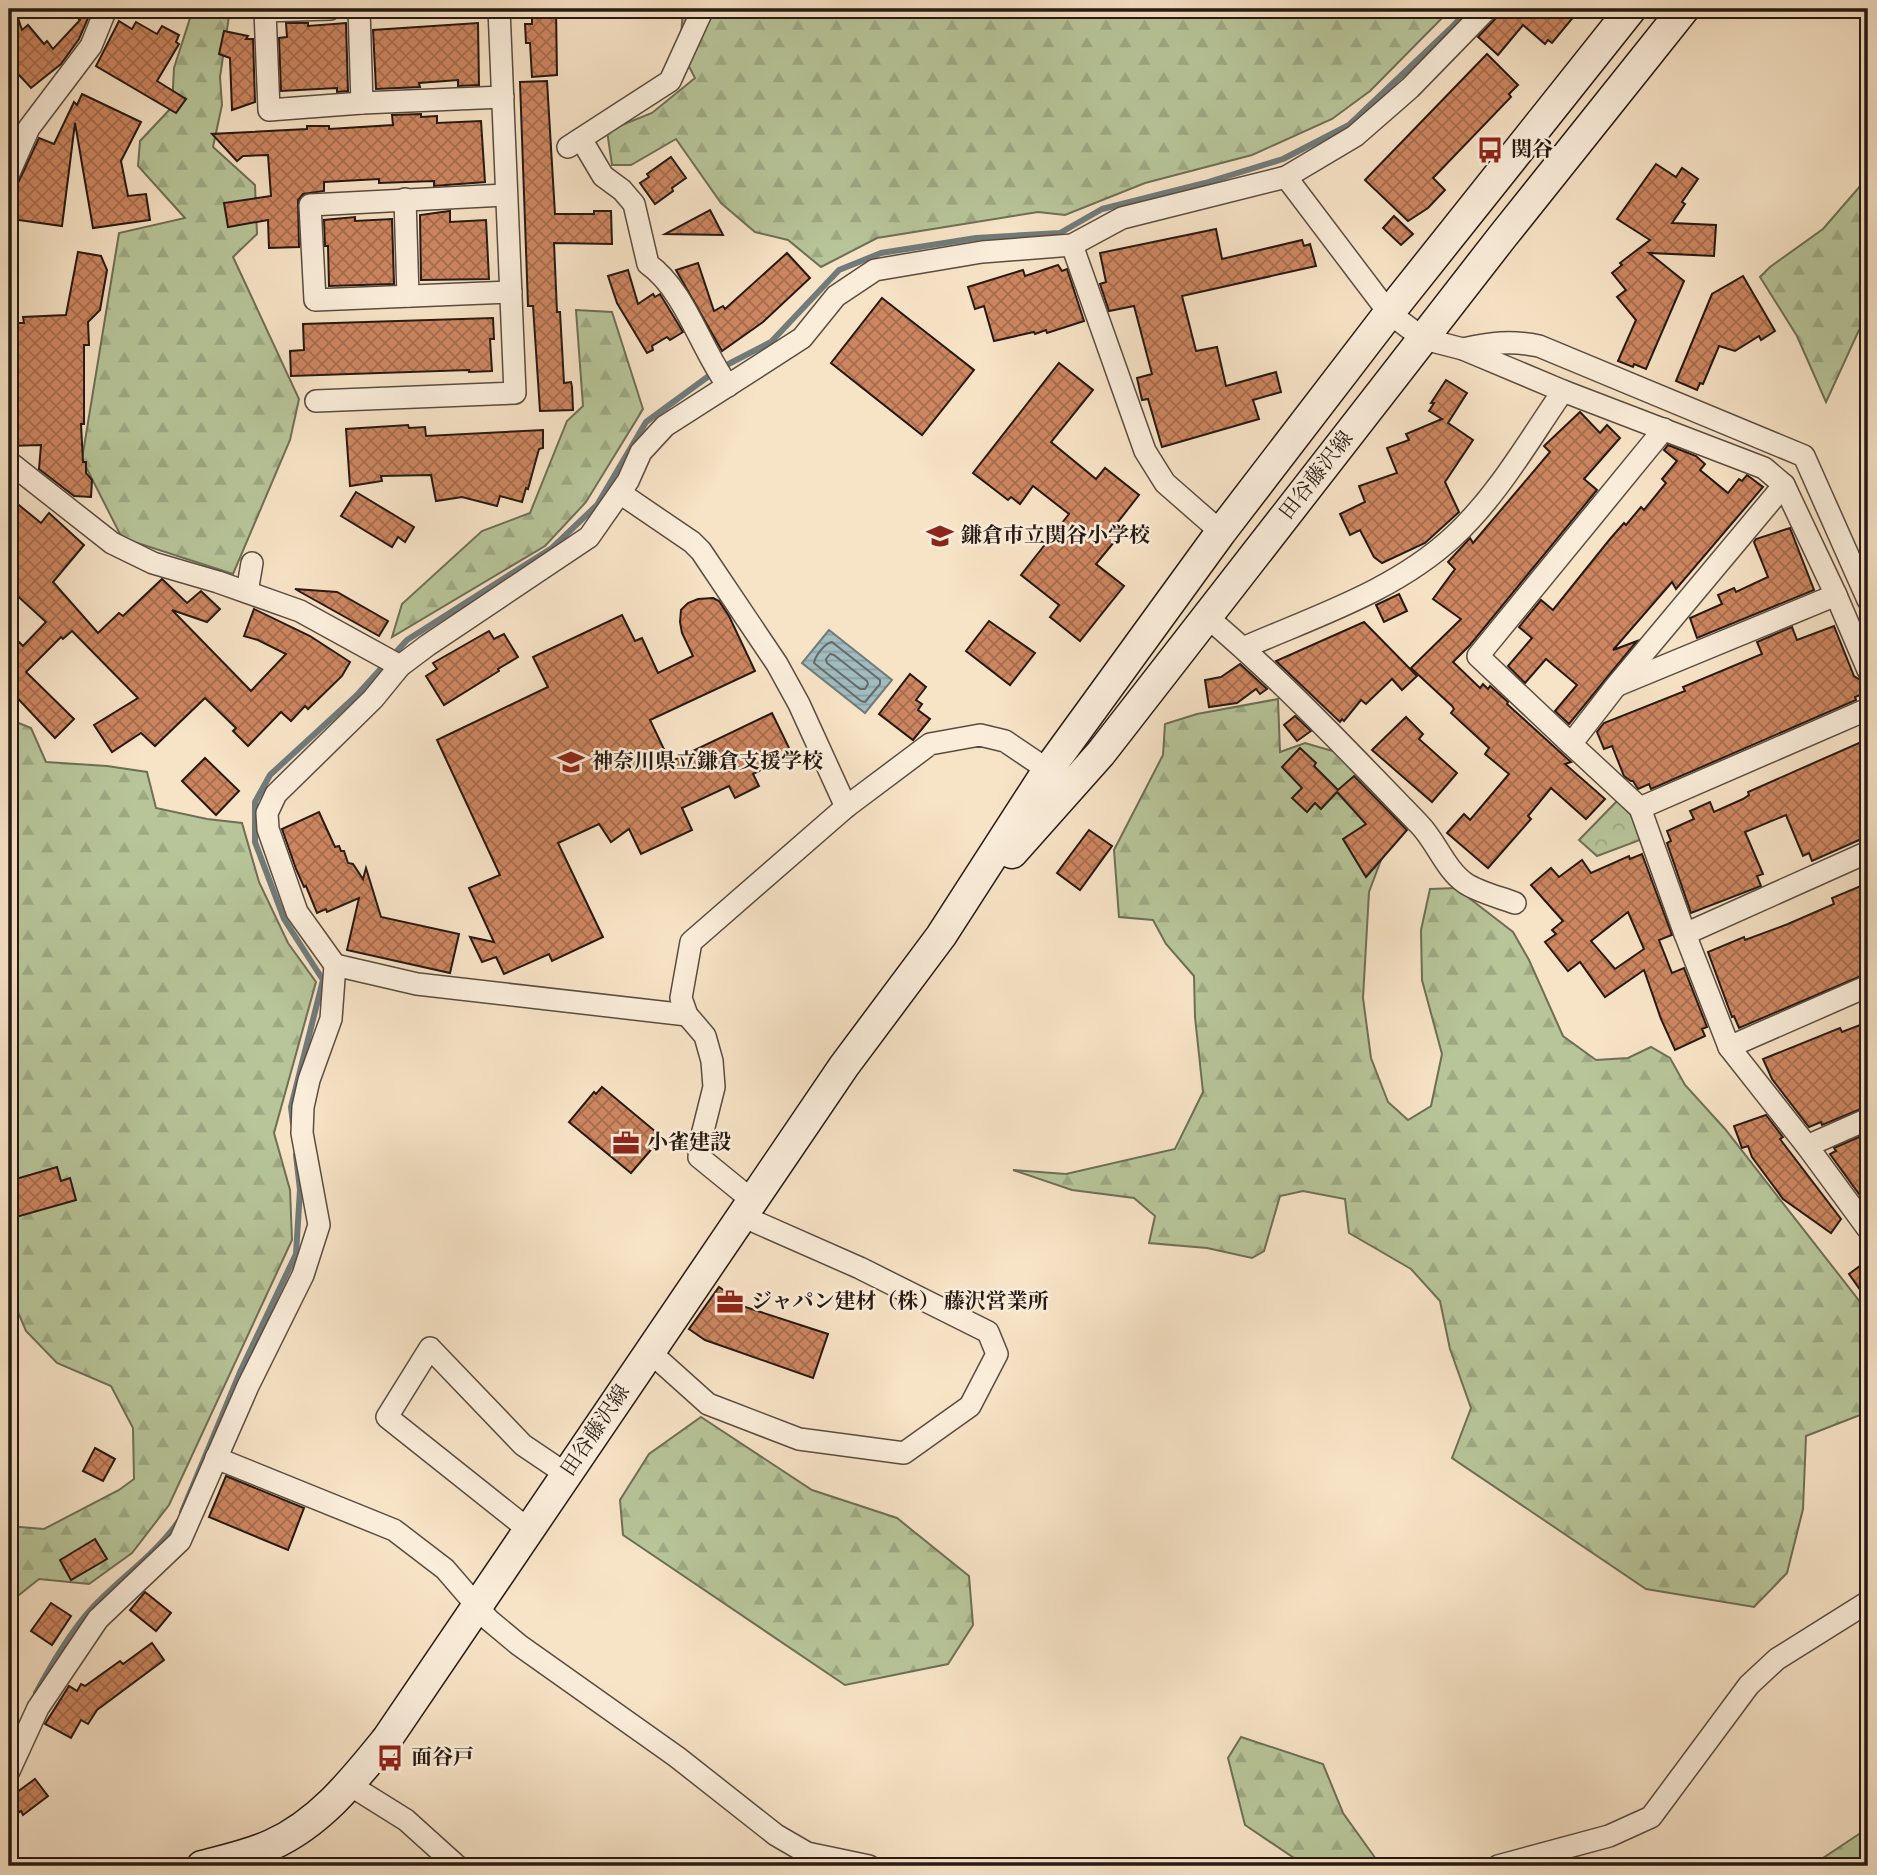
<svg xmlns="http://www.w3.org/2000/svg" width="1877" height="1875" viewBox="0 0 1877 1875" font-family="Vollkorn,'Noto Serif JP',serif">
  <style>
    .forest { fill: url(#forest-firs); stroke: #6e6f56; stroke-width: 2 }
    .park { fill: url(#park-crowns); stroke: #6e6f56; stroke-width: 2 }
    .water { fill: url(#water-rules); stroke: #707b7a; stroke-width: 2 }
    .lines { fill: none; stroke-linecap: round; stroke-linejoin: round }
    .shore { stroke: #646a68; stroke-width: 2 }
    .stream { stroke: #707b7a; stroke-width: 6 }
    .building { fill: url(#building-cross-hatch); stroke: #261913; stroke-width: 2; fill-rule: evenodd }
    .minor-casing { stroke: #5a4c40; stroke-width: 24 }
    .secondary-casing { stroke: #261913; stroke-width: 33 }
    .minor { stroke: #faedda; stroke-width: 21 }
    .secondary { stroke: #faedda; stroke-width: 30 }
    .labels { text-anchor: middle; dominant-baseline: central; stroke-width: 5; stroke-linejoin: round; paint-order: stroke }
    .poi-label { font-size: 21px; font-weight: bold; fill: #261913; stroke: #faedda; text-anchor: start }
    .street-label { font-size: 21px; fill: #261913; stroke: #faedda }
  </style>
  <defs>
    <pattern id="forest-firs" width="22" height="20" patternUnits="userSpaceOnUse" patternTransform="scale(1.75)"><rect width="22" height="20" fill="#b7c599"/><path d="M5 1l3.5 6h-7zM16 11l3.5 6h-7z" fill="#9da983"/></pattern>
    <pattern id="park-crowns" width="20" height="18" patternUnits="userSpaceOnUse" patternTransform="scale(1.75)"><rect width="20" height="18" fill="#b7c599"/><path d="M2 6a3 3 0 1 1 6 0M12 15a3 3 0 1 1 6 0" fill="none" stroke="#9da983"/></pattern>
    <pattern id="water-rules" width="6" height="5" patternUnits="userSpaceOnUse" patternTransform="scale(1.75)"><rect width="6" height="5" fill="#a1bcbe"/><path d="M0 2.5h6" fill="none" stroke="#8aa1a2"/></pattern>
    <pattern id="building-cross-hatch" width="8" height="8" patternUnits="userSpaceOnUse" patternTransform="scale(1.75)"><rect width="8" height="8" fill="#cd8660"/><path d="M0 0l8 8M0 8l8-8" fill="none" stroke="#a66d4e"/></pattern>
  </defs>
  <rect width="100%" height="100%" fill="#f7e3c6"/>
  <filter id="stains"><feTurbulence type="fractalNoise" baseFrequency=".00286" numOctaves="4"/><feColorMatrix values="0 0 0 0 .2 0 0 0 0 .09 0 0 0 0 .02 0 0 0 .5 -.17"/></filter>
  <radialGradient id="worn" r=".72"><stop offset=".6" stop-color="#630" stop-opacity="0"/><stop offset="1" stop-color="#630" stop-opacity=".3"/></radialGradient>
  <!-- forest -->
  <g class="forest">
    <path d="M193,9H230L220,77L222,105L213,147L255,185L257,234L233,257L299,399L290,440L233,574L122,538L82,459L119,233L185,218L138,166L140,141L172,107L174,68Z"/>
    <path d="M683,9H1451L1370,91L1332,119L1252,155L1145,183L1065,215L1038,212L877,238L821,267L788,240L755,232L721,203L676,139L631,165H612L607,131L652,113L695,78L680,49Z"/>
    <path d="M1868,177V326L1859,330L1826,402L1797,336L1760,277L1770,267L1823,229Z"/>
    <path d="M576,310L612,312L643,409L586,502L545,546L392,637L402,604L482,531L530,513L567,421L583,406Z"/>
    <path d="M1278,699L1280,752L1305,743L1336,752L1398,815L1369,892L1363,998L1371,1058L1388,1102L1408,1120L1431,1106L1442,1054L1422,980L1421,930L1430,889L1456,888L1513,932L1529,960L1563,1036L1596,1060L1628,1058L1651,1047L1670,1058L1685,1085L1725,1129L1868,1312V1425L1860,1415L1806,1436L1803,1509L1787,1573L1754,1607L1646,1589L1452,1458L1471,1408L1450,1349L1440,1301L1411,1269L1349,1233L1345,1199L1303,1191L1280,1196L1264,1251L1252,1258L1207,1248L1149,1243L1155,1216L1134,1198L1072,1190L1013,1170L1066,1174L1175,1149L1203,1092L1195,1017L1194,976L1166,944L1153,920L1119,917L1114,850L1163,755L1165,724L1197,714Z"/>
    <path d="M9,719L31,728L46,762L107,766L147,772L156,808L207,819L242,823L259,882L288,943L316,982L274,1133L290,1190L292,1240L169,1505L132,1553L89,1584L39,1579L9,1603V1526L44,1529L119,1490L134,1479L133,1428L111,1386L57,1363L26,1331L9,1291Z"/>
    <path d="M701,1417L812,1490L897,1518L969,1576L973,1625L948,1664L845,1685L623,1535L620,1500L649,1454Z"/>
    <path d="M1241,1737L1323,1764L1343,1813L1381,1866L1297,1860L1245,1825L1228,1758Z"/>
    <path d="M1868,1828V1866H1811Z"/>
  </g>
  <!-- park -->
  <path class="park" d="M1617,801L1632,816L1640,840L1597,856L1579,840Z"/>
  <!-- water -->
  <path class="water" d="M829,630L892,680L865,713L802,663Z"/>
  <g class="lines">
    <!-- shore -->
    <g class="shore">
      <path d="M832,642L880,680V684L865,702L861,701L814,663C815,656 825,643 832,642Z"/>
      <path d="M830,654L834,655L867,681L868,684L865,689H860L827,663L826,659Z"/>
    </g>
    <!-- stream -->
    <g class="stream">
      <path d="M293,1124L291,1107L323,980L284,919L255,842V802L270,775L356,696L407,640L552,548L597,505L646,422L717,370L771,342L839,270L881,253L976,238L1060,233L1102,209L1205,183L1283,159L1349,125L1451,28L1469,9"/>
      <path d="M182,1512L241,1370L296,1254L300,1190L296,1155"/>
      <path d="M36,1693C50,1667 67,1638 86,1615C114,1582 153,1558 178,1522"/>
    </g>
  </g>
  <!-- building -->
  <g class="building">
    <path d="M9,9H15L22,30L28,25L44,44L47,41L53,49L80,20L68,9H92L79,39L61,64L31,88L9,64Z"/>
    <path d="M532,9H556L557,75L532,77L530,43H526L525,24H532Z"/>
    <path d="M1502,9H1580L1552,43L1548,40L1545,44L1523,25L1498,55L1478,37L1496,18Z"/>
    <path d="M119,21L132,29L136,22L157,34L162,26L179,35L176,42L179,44L157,81L186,99L176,113L96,66Z"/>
    <path d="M286,23H308V26L346,23L348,91L337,92V88L281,91L279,38L287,37Z"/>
    <path d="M478,23L479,85L458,86V80L419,83L420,87L376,89L373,30Z"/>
    <path d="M224,31L248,36L246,39H253L255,102L232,110L230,58L219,54Z"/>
    <path d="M1487,54L1518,85L1509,94L1511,97L1433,178L1445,190L1428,208L1408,221L1365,180Z"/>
    <path d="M547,81L555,214H594V211H611L612,244L554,243L557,312H560L564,383L571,382L572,387L573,410L540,411L533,306H528L520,82Z"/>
    <path d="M82,94L141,122L121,161L128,196L146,194L150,220L93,228L75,123L62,226L11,219L18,183L39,138L54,144L74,102L77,105Z"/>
    <path d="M421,114V117L437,116V123L481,121L485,182L434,186V181L379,183V179L324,182V191L303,194L298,200L299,247L269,248L268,220L228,227L224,203L271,196L268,155L243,156L237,161L212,134L307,129V126H329V129L393,125L392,115Z"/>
    <path d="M671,157L686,178L672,188L673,191L655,204L640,183L649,177L647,174Z"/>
    <path d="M1656,164L1676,177L1682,168L1698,179L1682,202L1685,204L1672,223L1716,225L1714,256L1649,253L1684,281L1646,369L1634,364L1633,367L1618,361L1636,320L1617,297L1626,290L1612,273L1622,265L1620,263L1650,240L1617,219Z"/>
    <path d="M710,210L723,235L665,234Z"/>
    <path d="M450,211V222L486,220L489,279L421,280L420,215Z"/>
    <path d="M1394,216L1413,234L1401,245L1383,228Z"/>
    <path d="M355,217V221L392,219L394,284L329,286L328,246H325L324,220Z"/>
    <path d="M1216,229L1222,259L1302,240L1304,246L1310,244L1316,266L1182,296L1196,351L1217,347L1226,386L1276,372L1281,392L1253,400L1259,419L1162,447L1148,399L1142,400L1137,378L1152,374L1134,306L1109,311L1100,284L1106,282L1100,253Z"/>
    <path d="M78,252L101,256L107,270L100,310L88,322L89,345H84V424H81L83,462H86V473L92,480L91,497L74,496L39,469L41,445L9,446V368H13L10,323H24L23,317L66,315Z"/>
    <path d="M787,253L810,278L763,322L722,351L676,270L698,263L714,311L723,306L725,309Z"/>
    <path d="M1058,265L1062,271L1067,269L1084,321L1047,333L1046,330L1035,334L1034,332L994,341L984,306L975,309L968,287L1023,270L1025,276Z"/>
    <path d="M628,270L638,304L653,294L655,297L660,294L683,332L670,340L667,337L652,346L653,350L647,353L617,303L608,276Z"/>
    <path d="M1743,276L1775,331L1761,340L1759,336L1735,351L1719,346L1703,384L1700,383L1697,390L1676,381L1712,294Z"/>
    <path d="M882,298L974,370L922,435L831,363Z"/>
    <path d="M493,318L494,339H490L492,371L469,372V370L291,376L290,351L304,350L303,324Z"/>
    <path d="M1059,363L1093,390L1051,442L1096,479L1105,468L1139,495L1107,536L1114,542L1096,564L1124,586L1080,641L1050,617L1059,605L1021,575L1069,514L1033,486L1020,504L1011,497L1008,500L973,473Z"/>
    <path d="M1446,380L1467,393L1448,423L1473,440L1445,482L1459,512L1425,543L1382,563L1374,557L1360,530L1350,535L1340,514L1365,502L1359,486L1397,473L1387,448L1409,440L1406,434L1442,419L1429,411L1434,403H1431Z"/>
    <path d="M1580,412L1600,433L1607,425L1620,438L1584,479L1597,490L1470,645L1453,662L1480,688L1483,684L1488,689L1490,686L1508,702L1507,704L1571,762L1565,764L1605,799L1586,819L1551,788L1528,816L1531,819L1488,868L1447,833L1464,814L1470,820L1509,774L1485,754L1489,748L1451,713L1454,709L1452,706L1411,668L1461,619L1433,599L1455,569L1448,562L1470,538L1473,543L1550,452L1544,446Z"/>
    <path d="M408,425L409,428L425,427L426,436L543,430V448L539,449L528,489L526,488L522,502L500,496L497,506L462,497L436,501L431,475L381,476L382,481L350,486L346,429Z"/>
    <path d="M1668,445L1696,456L1705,464L1700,470L1728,493L1739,479L1742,481L1747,475L1763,487L1676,589L1672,582L1613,650L1637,641L1569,724L1555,711L1577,685L1546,659L1525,683L1508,666L1532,638L1519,627L1541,600L1553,610L1610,539L1624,523L1626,525L1641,507L1644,510L1666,483L1662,479L1677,461L1664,450Z"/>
    <path d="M356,492L414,527L405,542L398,537L392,547L341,516Z"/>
    <path d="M9,497L41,523L49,513L84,545L53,582L98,633L119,613L123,616L162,579L187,603L201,591L220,609L207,622L172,610L251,691L286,654L258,640L244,636L254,609L310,636L350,662L342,676L308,709L305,706L291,721L281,712L248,746L233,731L236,728L205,698L155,746L141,733L112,752L94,725L138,698L72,631L63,639L61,637L26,672L74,719L55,738L9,689V632L23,646L46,622L9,588Z"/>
    <path d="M1790,528L1814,590L1697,638L1690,618L1722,604L1718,595L1734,588L1736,592L1768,577L1754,542L1756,539Z"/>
    <path d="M295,589L337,592L388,621L379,636Z"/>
    <path d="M1399,594L1407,611L1384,622L1376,605Z"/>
    <path d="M713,598L719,601L729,616L755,671L650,720L670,762L772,713L792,754L753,774L759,786L735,798L729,786L682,808L692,830L641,854L629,829L611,842L599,824L558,843L603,937L552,961L549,954L504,974L496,957L482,962L470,937L494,942L469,888L500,875L437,740L548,687L533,657L622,615L635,641L642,638L658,673L693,656L682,633L680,622L681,610L688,603L698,599Z"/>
    <path d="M989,621L1035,653L1010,685L966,651Z"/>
    <path d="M1364,622L1417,676L1402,690L1392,679L1366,704L1361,700L1344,721L1342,719L1340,722L1276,661Z"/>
    <path d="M1834,626L1854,676L1860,680L1865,693L1855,697L1856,700L1651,789L1649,784L1638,789L1633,781H1631L1624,776L1612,746L1604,749L1597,732L1604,723L1685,691L1683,687L1762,654L1757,642L1792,627L1797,640Z"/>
    <path d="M489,631L494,639L504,634L518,657L498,669L499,671L444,705L426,676L437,669L433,663Z"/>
    <path d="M1240,664L1267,689L1260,694L1256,689L1237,703L1209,707L1205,680L1221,677Z"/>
    <path d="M910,674L926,687L916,700L922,704L918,710L930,719L913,740L879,714Z"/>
    <path d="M1295,716L1311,731L1297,741L1284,725Z"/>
    <path d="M1406,717L1423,734L1419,739L1457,773L1432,802L1372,750Z"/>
    <path d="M1868,739V836L1812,861L1809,853L1803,856L1786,815L1745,832L1763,874L1757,876L1761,886L1691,913L1667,843L1671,841L1667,831L1694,819L1690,811L1710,802L1714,812L1743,799L1749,795L1748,792Z"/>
    <path d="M1300,748L1316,763L1314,766L1338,790L1354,776L1407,830L1366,877L1343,839L1366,824L1337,792L1321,809L1315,803L1307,812L1292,798L1302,788L1282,767Z"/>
    <path d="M205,758L239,791L216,815L182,781Z"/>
    <path d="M319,812L335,847L339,846L341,851H344L348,863L353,864L363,879L366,868L381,917L459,934L450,973L347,950L359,898L327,912L326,909L317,913L306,886L304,887L296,869L282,829Z"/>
    <path d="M1089,830L1112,846L1080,890L1057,873Z"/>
    <path d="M1642,854L1672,935L1659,940L1672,973L1684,968L1707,1027L1702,1029L1705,1036L1675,1050L1661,1019L1644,970L1605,997L1580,962L1568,971L1545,942L1556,934L1552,930L1563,921L1531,885L1551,868L1559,877L1582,860L1591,873L1629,856L1630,859ZM1628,912L1644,949L1615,969L1591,941Z"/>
    <path d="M1868,883V973L1739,1028L1734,1016L1732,1017L1708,952L1744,937L1745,940L1788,924L1834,904L1832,898Z"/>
    <path d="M1868,1022V1106L1822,1125L1821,1122L1809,1127L1772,1079L1763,1059L1840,1028L1842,1032Z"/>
    <path d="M602,1087L662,1137L631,1173L569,1122L594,1092L596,1094Z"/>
    <path d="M1766,1115L1783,1137L1780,1139L1841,1219L1831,1233L1783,1199L1752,1157L1748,1146L1742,1148L1734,1126Z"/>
    <path d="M1868,1133V1181L1859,1194L1830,1154L1836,1151L1834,1148Z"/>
    <path d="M57,1167L61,1181L70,1178L76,1200L9,1219V1181Z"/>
    <path d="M1868,1260V1301L1849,1274Z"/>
    <path d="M719,1287L735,1298L733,1303L828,1334L813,1378L705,1340L689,1329Z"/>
    <path d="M95,1448L115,1459L103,1481L83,1471Z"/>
    <path d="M226,1476L304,1508L288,1550L209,1517Z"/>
    <path d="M95,1539L107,1559L71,1580L60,1560Z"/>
    <path d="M145,1592L171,1613L156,1631L130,1610Z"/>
    <path d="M51,1603L71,1616L52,1645L31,1631Z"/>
    <path d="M152,1643L164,1660L97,1710L88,1724L81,1720L71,1738L45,1724L69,1686L77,1691L81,1684L85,1686L120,1661L123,1664Z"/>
    <path d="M35,1779L48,1796L23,1815L21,1811L18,1813L9,1798Z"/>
  </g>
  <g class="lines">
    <!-- minor casing -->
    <g class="minor-casing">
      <g id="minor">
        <path d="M330,9L265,11L269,110L362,103L503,97"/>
        <path d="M359,9L362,103"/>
        <path d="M581,139L603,176L622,190L634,204L648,264C685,290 701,350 728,386"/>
        <path d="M568,147L670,81L703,9"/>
        <path d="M9,173L29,128L91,46L106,9"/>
        <path d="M1286,177L1389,313L1424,339L1463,349L1563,391L1764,468L1784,485L1836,595L1868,670"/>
        <path d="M505,195L310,205L315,300L511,292"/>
        <path d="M405,199L408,296"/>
        <path d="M1072,245L1145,451L1165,483L1221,532"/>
        <path d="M1463,349C1491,343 1510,340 1539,346L1804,456L1868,600"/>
        <path d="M316,401L515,393L499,9"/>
        <path d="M9,462L112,543L153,563L218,582L300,611L400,666"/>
        <path d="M1784,485L1616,686L1571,744L1640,808L1685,934L1729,1047L1807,1146L1868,1229"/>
        <path d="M620,493L692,542L701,551L777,664L799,704L846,807"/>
        <path d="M247,592L252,563"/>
        <path d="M1207,617C1283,681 1350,753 1419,824C1436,841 1445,869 1465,883C1478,892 1499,897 1515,903"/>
        <path d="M1243,648C1316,616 1395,591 1454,536C1498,495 1529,440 1563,391"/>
        <path d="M1618,685L1836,595"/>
        <path d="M1571,744L1478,656L1664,429"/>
        <path d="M1640,808L1868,709"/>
        <path d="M1685,934L1868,852"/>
        <path d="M335,965L417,984L687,1015"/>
        <path d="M1729,1047L1868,986"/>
        <path d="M1807,1146L1868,1119"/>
        <path d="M753,1201L699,1157L701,1139L714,1087L712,1061L705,1036L687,1015L681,998L691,942L846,807L930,744L980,735L1005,741L1048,770L1059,773"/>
        <path d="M650,1352L708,1404L799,1439L904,1453L970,1406L997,1354L988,1332L860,1268L742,1216"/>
        <path d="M216,1458L394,1530L445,1569L489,1620L519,1645L677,1757L776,1835L807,1853L869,1866"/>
        <path d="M529,1530L387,1417L430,1348L523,1445L566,1474"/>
        <path d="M9,1771L38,1708L98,1619L180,1541L248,1386L303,1275L319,1225L302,1133L303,1107L309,1080L331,1019L335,965L297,912L268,829L267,813L276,794L373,699L400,666L428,645L589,537L628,481L641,452L665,426L802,338L836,296L875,270L982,252L1072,245L1122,218L1286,177L1355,136L1410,88L1487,9"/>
        <path d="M350,1785L406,1820L457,1866"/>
        <path d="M1498,1866L1609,1836L1651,1817L1749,1685L1777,1659L1868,1602"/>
      </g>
    </g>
    <!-- secondary casing -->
    <g class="secondary-casing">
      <g id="secondary">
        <path d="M1012,853L1101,753L1502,237L1684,9"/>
        <path d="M202,1866C225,1860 249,1855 271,1845C320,1823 353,1781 387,1739L844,1066L941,936L1048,770L1221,532L1389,313L1631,9"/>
      </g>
    </g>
    <!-- minor -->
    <use href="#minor" class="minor"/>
    <!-- secondary -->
    <use href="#secondary" class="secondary"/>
  </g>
  <!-- icons -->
  <defs>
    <g id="bus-bare" transform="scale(2.1)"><path d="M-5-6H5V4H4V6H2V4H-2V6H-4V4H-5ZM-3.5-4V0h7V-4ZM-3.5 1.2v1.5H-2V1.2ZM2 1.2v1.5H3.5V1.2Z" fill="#8f2418" stroke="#faedda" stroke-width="2.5" paint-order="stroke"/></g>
    <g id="school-bare" transform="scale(2.1)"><path d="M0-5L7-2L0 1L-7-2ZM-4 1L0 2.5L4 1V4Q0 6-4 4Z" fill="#8f2418" stroke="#faedda" stroke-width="2.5" paint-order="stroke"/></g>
    <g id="office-bare" transform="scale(2.1)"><path d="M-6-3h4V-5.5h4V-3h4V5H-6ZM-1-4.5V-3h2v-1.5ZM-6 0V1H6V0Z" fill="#8f2418" stroke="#faedda" stroke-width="2.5" paint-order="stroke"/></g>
  </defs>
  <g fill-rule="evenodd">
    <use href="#bus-bare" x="1490" y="150"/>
    <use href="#school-bare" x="940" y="536"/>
    <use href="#school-bare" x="571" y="762"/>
    <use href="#office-bare" x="626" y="1143"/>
    <use href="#office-bare" x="730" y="1302"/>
    <use href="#bus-bare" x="390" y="1758"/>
  </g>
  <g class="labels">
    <!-- poi labels -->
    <g class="poi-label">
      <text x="1511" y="150">関谷</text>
      <text x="961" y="536">鎌倉市立関谷小学校</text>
      <text x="592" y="762">神奈川県立鎌倉支援学校</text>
      <text x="647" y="1143">小雀建設</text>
      <text x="751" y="1302">ジャパン建材（株） 藤沢営業所</text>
      <text x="411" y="1758">面谷戸</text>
    </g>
    <!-- street labels -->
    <g class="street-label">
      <text transform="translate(1317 476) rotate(-52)">田谷藤沢線</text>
      <text transform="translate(596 1431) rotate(-56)">田谷藤沢線</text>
    </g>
  </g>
  <!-- margin -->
  <rect width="1877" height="1875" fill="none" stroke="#f7e3c6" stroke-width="35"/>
  <rect x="10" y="10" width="1856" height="1854" fill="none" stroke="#261913" stroke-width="3.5"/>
  <rect x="18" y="18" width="1842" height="1840" fill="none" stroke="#261913" stroke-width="2"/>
  <rect width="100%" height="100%" filter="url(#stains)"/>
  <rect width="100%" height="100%" fill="url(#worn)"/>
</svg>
